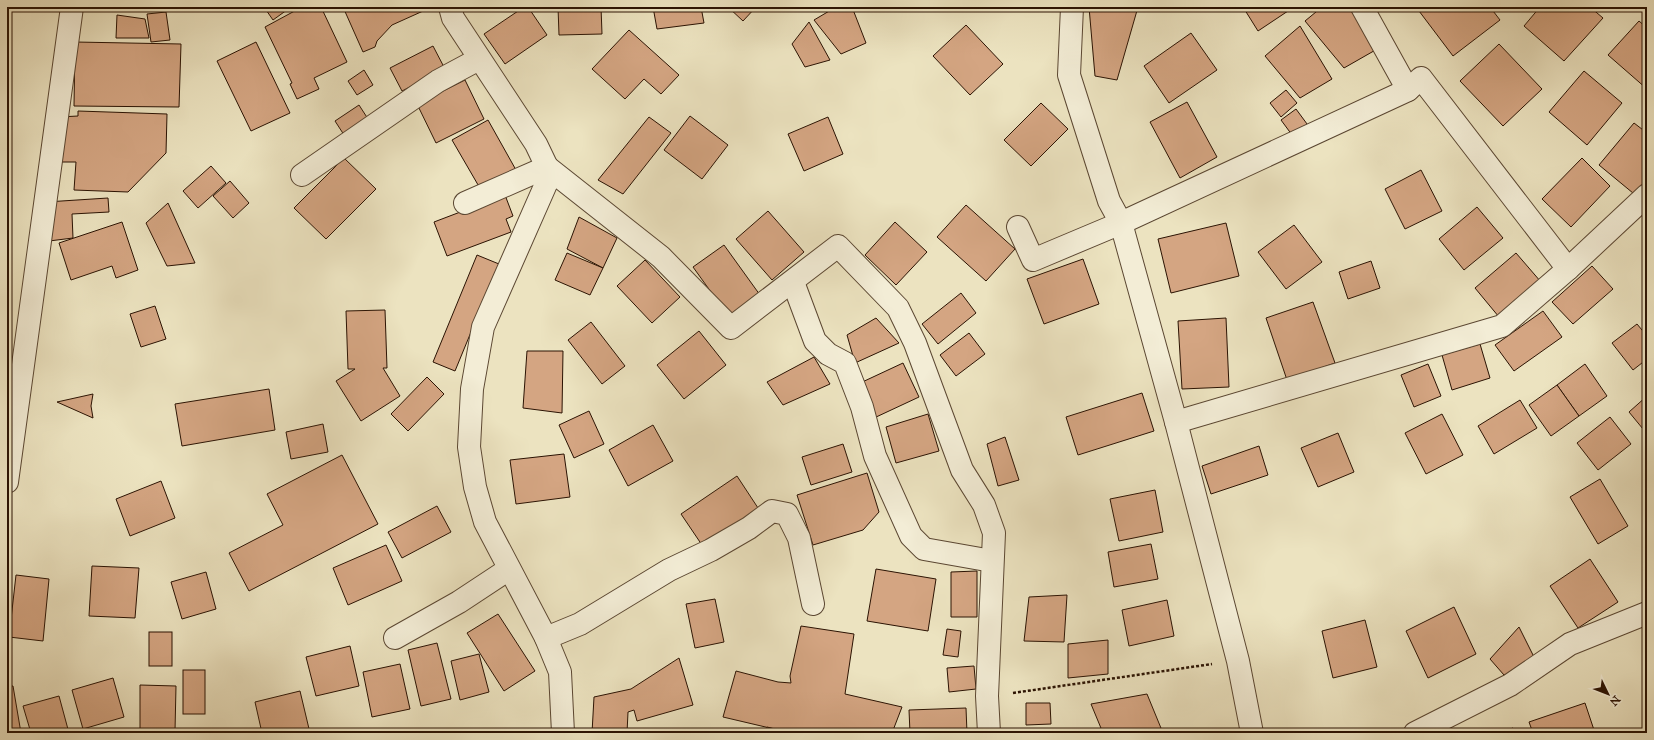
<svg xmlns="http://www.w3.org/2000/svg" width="1654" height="740" viewBox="0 0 1654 740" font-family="'IM FELL Great Primer',serif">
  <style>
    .building { fill: #d4a582; stroke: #2b1303 }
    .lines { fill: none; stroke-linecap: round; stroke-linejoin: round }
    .minor-casing { stroke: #5b4732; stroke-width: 24 }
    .tertiary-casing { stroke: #5b4732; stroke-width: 24 }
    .path { stroke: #2b1303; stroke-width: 2.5; stroke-dasharray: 3 2; stroke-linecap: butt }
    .minor { stroke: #f3edd6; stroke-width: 22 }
    .tertiary { stroke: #f3edd6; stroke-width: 22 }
  </style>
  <rect width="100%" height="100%" fill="#ece3c0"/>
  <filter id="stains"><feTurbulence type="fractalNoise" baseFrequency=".005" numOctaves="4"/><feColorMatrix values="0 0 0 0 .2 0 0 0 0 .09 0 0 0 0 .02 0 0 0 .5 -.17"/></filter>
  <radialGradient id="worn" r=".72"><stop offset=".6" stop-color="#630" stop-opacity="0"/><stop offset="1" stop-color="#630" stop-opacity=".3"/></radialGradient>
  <!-- building -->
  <g class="building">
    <path d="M264,7H291L273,20Z"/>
    <path d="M302,7H321L347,62L314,78L319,89L297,99L290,84L292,83L265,27Z"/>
    <path d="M343,7H432L392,25L377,41L375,47L363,52Z"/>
    <path d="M494,7H503L498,12Z"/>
    <path d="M524,7H528L547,35L505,64L484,34Z"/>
    <path d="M558,7H601L602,34L559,35Z"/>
    <path d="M653,7H701L704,23L657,29Z"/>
    <path d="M728,7H756L743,21Z"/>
    <path d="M836,7H852L866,43L841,54L814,20Z"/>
    <path d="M1089,7H1138L1117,80L1095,76Z"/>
    <path d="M1243,7H1294L1258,31Z"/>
    <path d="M1322,7H1355L1379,48L1344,68L1305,21Z"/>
    <path d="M1416,7H1490L1500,20L1453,56Z"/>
    <path d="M1540,7H1590L1603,18L1564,61L1524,26Z"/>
    <path d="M166,12L170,40L151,42L147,14Z"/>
    <path d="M117,15L145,19L149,38H116Z"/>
    <path d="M1639,21L1647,28V89L1608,55Z"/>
    <path d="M809,22L830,60L805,67L792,44Z"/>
    <path d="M966,25L1003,64L970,95L933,56Z"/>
    <path d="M1300,26L1332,79L1300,98L1265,56Z"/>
    <path d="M629,30L679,75L661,94L644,79L625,99L592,69Z"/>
    <path d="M1191,33L1217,70L1169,103L1144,66Z"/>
    <path d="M75,42L181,44L179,107L74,106Z"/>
    <path d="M256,42L290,113L251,131L217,61Z"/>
    <path d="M1499,44L1542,89L1503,126L1460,81Z"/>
    <path d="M433,46L445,69L402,91L390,68Z"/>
    <path d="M364,70L373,85L357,95L348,81Z"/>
    <path d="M1584,71L1622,103L1587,145L1549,112Z"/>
    <path d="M465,80L484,119L436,143L417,104Z"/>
    <path d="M1286,90L1297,103L1281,117L1270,103Z"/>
    <path d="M1187,102L1217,157L1180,178L1150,122Z"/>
    <path d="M1041,103L1068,129L1031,166L1004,140Z"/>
    <path d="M359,105L370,122L346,138L335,121Z"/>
    <path d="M1296,109L1310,128L1295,139L1281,120Z"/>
    <path d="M78,111L167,114L166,153L128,192L74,190L76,162H57L59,117L78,116Z"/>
    <path d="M690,116L728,145L702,179L664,150Z"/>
    <path d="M649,117L671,133L623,194L598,180Z"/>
    <path d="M828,117L843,154L804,171L788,134Z"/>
    <path d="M488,120L516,170L481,190L452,140Z"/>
    <path d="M1634,123L1647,133V188L1639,198L1599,165Z"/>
    <path d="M344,158L376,189L326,239L294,208Z"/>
    <path d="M1582,158L1610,186L1571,227L1542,199Z"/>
    <path d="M211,166L226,183L198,208L183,191Z"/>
    <path d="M1421,170L1442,211L1405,229L1385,189Z"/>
    <path d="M230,181L249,203L233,218L213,196Z"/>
    <path d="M505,195L513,216L506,219L511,232L447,256L434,222Z"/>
    <path d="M108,198L109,212L72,214L73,238L49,241L46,202Z"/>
    <path d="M168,203L195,263L167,266L146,223Z"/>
    <path d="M966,205L1015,249L986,281L937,237Z"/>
    <path d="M1477,207L1503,238L1464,270L1439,239Z"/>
    <path d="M768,211L804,252L772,280L736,239Z"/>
    <path d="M579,217L617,238L603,268L567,249Z"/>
    <path d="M122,222L138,270L116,278L112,266L71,280L59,243Z"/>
    <path d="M895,222L927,252L896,285L865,255Z"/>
    <path d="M1226,223L1239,276L1171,293L1158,239Z"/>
    <path d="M1294,225L1322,262L1286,289L1258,252Z"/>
    <path d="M724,245L760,295L729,317L693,267Z"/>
    <path d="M567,253L603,268L590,295L555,280Z"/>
    <path d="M1516,253L1541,282L1499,317L1475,288Z"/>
    <path d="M477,255L499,264L455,371L433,362Z"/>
    <path d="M1083,259L1099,304L1044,324L1027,279Z"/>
    <path d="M645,260L680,297L652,323L617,286Z"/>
    <path d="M1371,261L1380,288L1348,299L1339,272Z"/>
    <path d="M1592,266L1613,289L1573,324L1552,302Z"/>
    <path d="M961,293L976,313L938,344L922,324Z"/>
    <path d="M1313,302L1335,363L1287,380L1266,318Z"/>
    <path d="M155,306L166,339L141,347L130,314Z"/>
    <path d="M385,310L387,368H383L400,396L361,421L336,381L355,369H348L346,311Z"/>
    <path d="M1543,311L1562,337L1514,371L1495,345Z"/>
    <path d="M876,318L899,343L855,363L847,335Z"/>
    <path d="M1226,318L1229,387L1182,389L1178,321Z"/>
    <path d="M591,322L625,366L602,384L568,340Z"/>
    <path d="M1637,324L1647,336V359L1633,370L1612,343Z"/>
    <path d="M699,331L726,365L684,399L657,365Z"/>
    <path d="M969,333L985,354L956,376L940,355Z"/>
    <path d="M1480,344L1490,378L1452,390L1442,355Z"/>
    <path d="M527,351H563L562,413L523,408Z"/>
    <path d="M814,357L830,384L783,405L767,382Z"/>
    <path d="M903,363L919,397L874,418L858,384Z"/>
    <path d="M1428,364L1441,396L1414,407L1401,375Z"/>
    <path d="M1585,364L1607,396L1579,416L1557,385Z"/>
    <path d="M427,377L444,394L408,431L391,414Z"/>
    <path d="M1557,385L1579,416L1551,436L1529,405Z"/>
    <path d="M269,389L275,430L182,446L175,404Z"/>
    <path d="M1142,393L1154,431L1078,455L1066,417Z"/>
    <path d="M93,394L91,406L93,418L57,402Z"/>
    <path d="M1647,396V426L1643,429L1629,412Z"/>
    <path d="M1520,400L1537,428L1494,454L1478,426Z"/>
    <path d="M589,411L604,444L574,458L559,425Z"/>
    <path d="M928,414L939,451L896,463L886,427Z"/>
    <path d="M1442,414L1463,455L1426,474L1405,433Z"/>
    <path d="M1610,417L1631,444L1598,470L1577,443Z"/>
    <path d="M323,424L328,452L291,459L286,432Z"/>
    <path d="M653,425L673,461L628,486L609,450Z"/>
    <path d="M1338,433L1354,472L1318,487L1301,448Z"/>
    <path d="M1005,437L1019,480L998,486L987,444Z"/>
    <path d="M843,444L852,472L811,485L802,457Z"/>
    <path d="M1259,446L1268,475L1211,494L1202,466Z"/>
    <path d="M564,454L570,497L516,504L510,460Z"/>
    <path d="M342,455L378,524L249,591L229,553L283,525L267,494Z"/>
    <path d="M867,473L879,512L863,530L813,545L797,495Z"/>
    <path d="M737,476L760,511L704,548L681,514Z"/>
    <path d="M1600,479L1628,526L1598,544L1570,497Z"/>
    <path d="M161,481L175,518L130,536L116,499Z"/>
    <path d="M1155,490L1163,532L1119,541L1110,499Z"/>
    <path d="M437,506L451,532L402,558L388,532Z"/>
    <path d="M1151,544L1158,579L1114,587L1108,552Z"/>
    <path d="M386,545L402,581L348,605L333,568Z"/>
    <path d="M1590,559L1618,602L1578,628L1550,586Z"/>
    <path d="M92,566L139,568L135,618L89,616Z"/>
    <path d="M876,569L936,579L928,631L867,621Z"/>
    <path d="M977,571V617H951V572Z"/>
    <path d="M206,572L216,609L182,619L171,582Z"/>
    <path d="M16,575L49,579L43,641L9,637Z"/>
    <path d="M1067,595L1064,642L1024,641L1029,597Z"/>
    <path d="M715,599L724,642L695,648L686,604Z"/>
    <path d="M1167,600L1174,636L1129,646L1122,610Z"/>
    <path d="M1454,607L1476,654L1428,678L1406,631Z"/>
    <path d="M498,614L535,671L504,691L467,633Z"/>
    <path d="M1365,620L1377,667L1333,678L1322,631Z"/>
    <path d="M801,626L854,634L845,694L902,707L892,733H791L723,717L736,671L778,682L791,683L790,676Z"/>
    <path d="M1519,627L1536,661L1526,669L1504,675L1490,659Z"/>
    <path d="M947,629L961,631L958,657L943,655Z"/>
    <rect x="149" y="632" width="23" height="34"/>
    <path d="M1108,640V674L1068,678V644Z"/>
    <path d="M437,643L451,699L421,706L408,650Z"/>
    <path d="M350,646L359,686L316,696L306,657Z"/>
    <path d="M479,654L489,692L460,700L451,661Z"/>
    <path d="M679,658L693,705L637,721L634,710L628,712L627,733H592L594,697L631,689Z"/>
    <path d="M400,664L410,709L372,717L363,672Z"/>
    <path d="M974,666L976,689L949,692L947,668Z"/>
    <rect x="183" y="670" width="22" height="44"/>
    <path d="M113,678L124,717L83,729L72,690Z"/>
    <path d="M140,685L176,686L175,731H140Z"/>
    <path d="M7,686H13L21,733H7Z"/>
    <path d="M300,691L310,733H262L255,702Z"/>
    <path d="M1147,694L1163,733H1103L1091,704Z"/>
    <path d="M59,696L69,733H31L23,706Z"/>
    <path d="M1026,703H1050L1051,724L1026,725Z"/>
    <path d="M1585,703L1595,733H1533L1529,722Z"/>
    <path d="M966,708L967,733H910L909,710Z"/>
    <path d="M767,727L791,733H766Z"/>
    <path d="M1513,728L1515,733H1497Z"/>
  </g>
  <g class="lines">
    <!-- minor casing -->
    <g class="minor-casing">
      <g id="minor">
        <path d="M1362,7L1408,90"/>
        <path d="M302,175L438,81L479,59"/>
        <path d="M465,203L547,167L661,257L731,328L838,246L898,308L915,343L962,470L984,505L994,533L987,696L989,733"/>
        <path d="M1018,227L1033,260L1121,223L1408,90L1421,78L1568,269"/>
        <path d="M793,282L815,341L828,354L845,363L862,407L875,456L911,536L924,549L992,561"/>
        <path d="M1176,422L1502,326L1568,269L1647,195"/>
        <path d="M7,482L72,7"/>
        <path d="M395,638L459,602L509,569"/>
        <path d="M546,638L580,624L669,570L711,550L749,528L772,511L787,514L799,538L813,604"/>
        <path d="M1415,733L1510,685L1570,644L1647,613"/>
      </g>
    </g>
    <!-- tertiary casing -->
    <g class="tertiary-casing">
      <g id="tertiary">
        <path d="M450,7L453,18L536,144L547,167L546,184L483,327L472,389L469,447L475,487L485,522L546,638L560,672L563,733"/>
        <path d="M1072,7L1069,75L1109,201L1121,223L1176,422L1238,661L1252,733"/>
      </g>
    </g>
    <!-- path -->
    <path class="path" d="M1013,693L1212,664"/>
    <!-- minor -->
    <use href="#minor" class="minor"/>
    <!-- tertiary -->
    <use href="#tertiary" class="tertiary"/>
  </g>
  <!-- margin -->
  <rect width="1654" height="740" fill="none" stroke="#ece3c0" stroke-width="24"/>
  <rect x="8" y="8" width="1638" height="724" fill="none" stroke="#2b1303" stroke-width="2"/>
  <rect x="12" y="12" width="1630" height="716" fill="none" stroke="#2b1303"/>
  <!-- north arrow -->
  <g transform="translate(1608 694) rotate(133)" stroke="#f3edd6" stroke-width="3" paint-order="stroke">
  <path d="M0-3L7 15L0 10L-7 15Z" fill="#2b1303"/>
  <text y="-6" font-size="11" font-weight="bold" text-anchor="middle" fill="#2b1303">N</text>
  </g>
  <rect width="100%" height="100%" filter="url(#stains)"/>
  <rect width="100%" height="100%" fill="url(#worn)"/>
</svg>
